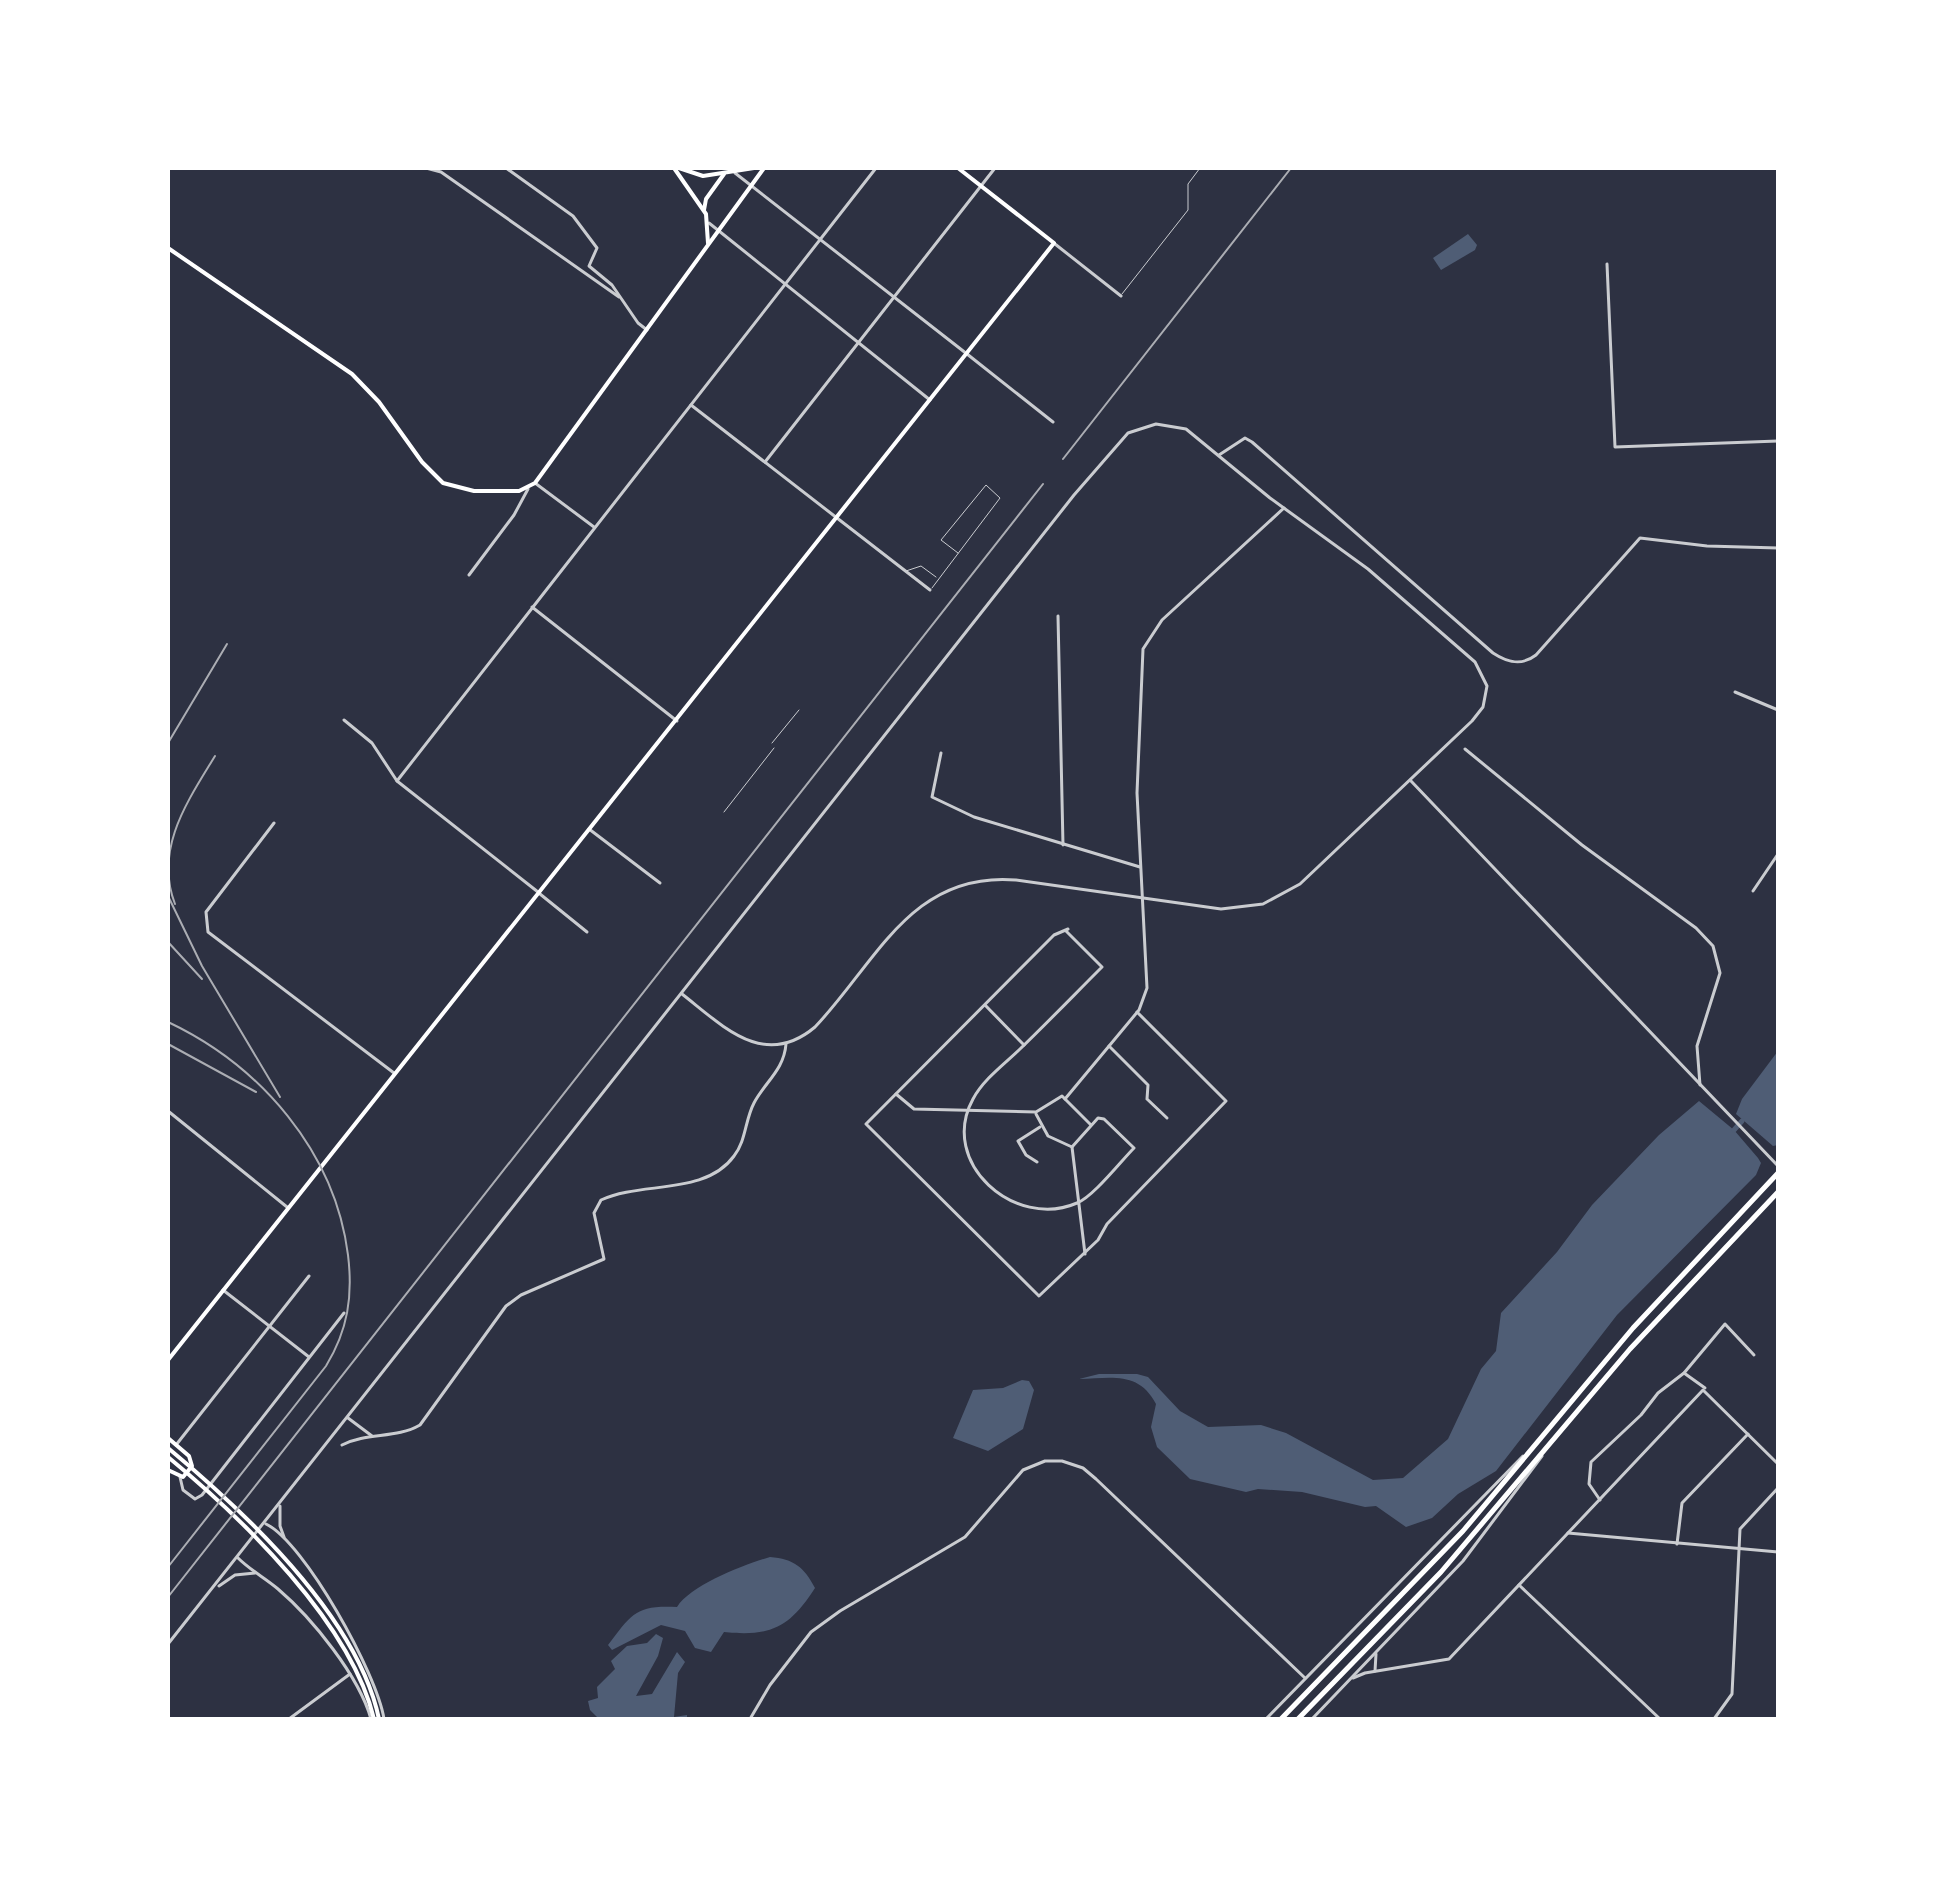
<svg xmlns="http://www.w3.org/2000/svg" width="1946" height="1887" viewBox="0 0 1946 1887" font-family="Literata,serif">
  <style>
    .water { fill: #4f5d75 }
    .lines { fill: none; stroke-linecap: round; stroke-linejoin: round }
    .canal { stroke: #4f5d75; stroke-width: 5 }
    .service { stroke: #caccd0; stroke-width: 1 }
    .minor { stroke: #caccd0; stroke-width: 3 }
    .tertiary { stroke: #caccd0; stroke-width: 3 }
    .secondary { stroke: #fff; stroke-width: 4 }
    .trunk { stroke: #fff; stroke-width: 5 }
    .rail { stroke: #abadb3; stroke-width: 2 }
  </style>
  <rect width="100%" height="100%" fill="#2d3142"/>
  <!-- water -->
  <g class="water">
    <path d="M1468,234L1477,245L1475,250L1441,270L1433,258Z"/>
    <path d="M1778,1051V1145L1773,1146L1736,1114L1742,1099Z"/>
    <path d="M1699,1101L1734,1130L1758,1158L1761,1163L1756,1175L1617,1315L1496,1471L1458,1494L1432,1518L1406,1527L1376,1506L1365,1507L1302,1492L1258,1489L1246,1492L1190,1479L1157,1447L1151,1427L1156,1404C1139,1371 1112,1378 1079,1379L1099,1374H1137L1148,1377L1180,1411L1208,1427L1261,1425L1286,1433L1373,1480L1403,1478L1448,1439L1481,1369L1496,1351L1501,1313L1557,1252L1592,1205L1659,1135Z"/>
    <path d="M1022,1380L1029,1381L1034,1390L1023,1429L988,1451L953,1438L973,1390L1003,1388Z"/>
    <path d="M770,1557C794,1559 804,1567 815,1588C790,1627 771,1637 724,1632L711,1652L695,1648L685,1631L661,1625L612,1650L608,1645C632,1614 635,1605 677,1607C691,1585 743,1565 770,1557Z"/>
    <path d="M656,1634L663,1638L658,1656L636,1696L652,1694L677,1652L685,1662L678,1673L674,1717L687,1715V1719H599L590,1710L588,1701L598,1698L597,1687L615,1669L611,1661L627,1646L647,1643Z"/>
  </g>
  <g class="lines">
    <!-- canal -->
    <path class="canal" d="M1734,1130L1742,1121"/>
    <!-- service -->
    <g class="service">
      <path d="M1122,294L1188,210V184L1200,168"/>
      <path d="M906,571L921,566L936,577"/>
      <path d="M932,588L1000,498L986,485L941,540L958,553"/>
      <path d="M772,743L799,710"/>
      <path d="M724,812L774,748"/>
    </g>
    <!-- minor -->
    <g class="minor">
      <path d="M426,168L441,172L619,297"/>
      <path d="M506,168L573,216L597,248L589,266L612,285L638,323L647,330"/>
      <path d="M1055,244L1121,296"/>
      <path d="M1607,264L1615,447L1778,441"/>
      <path d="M967,354L1053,422"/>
      <path d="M837,518L930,590"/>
      <path d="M469,575L514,515L528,489"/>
      <path d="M1058,616L1063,845"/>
      <path d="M1735,692L1778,710"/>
      <path d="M344,720L372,743L397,781"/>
      <path d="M1465,749L1582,845L1696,928L1713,946L1720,973L1697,1046L1700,1085"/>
      <path d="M941,753L932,797L974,817L1140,867"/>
      <path d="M1411,781L1778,1166"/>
      <path d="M274,823L206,912L208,932L394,1073"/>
      <path d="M589,829L660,883"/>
      <path d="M1753,891L1778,854"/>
      <path d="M540,894L587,932"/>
      <path d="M1068,929L1054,935L866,1124L1039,1296L1098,1240L1107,1224L1226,1101L1137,1012"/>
      <path d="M1066,931L1102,967C1074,995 1047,1023 1019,1050C1003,1065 983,1080 973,1099C938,1163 1015,1230 1077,1203C1093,1197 1121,1161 1134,1148L1104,1119L1098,1118L1072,1147L1085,1254"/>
      <path d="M985,1005L1024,1045"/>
      <path d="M1109,1046L1148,1085L1147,1099L1167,1118"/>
      <path d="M896,1094L914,1109L1036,1112L1062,1096L1091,1125"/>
      <path d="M1065,1099L1139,1010L1147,988L1137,793L1143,649L1162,620L1284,508"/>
      <path d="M168,1111L287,1207"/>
      <path d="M1036,1114L1048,1136L1072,1147"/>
      <path d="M1037,1162L1026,1155L1018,1141L1040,1127"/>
      <path d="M223,1290L309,1357"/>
      <path d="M1684,1373L1705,1388"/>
      <path d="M348,1418L372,1436"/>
      <path d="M176,1445L309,1276"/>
      <path d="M342,1445C367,1432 396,1439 420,1425L506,1306L521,1295L604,1259L594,1213L601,1200C641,1181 705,1196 734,1156C746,1141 745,1120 754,1103C765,1082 784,1070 786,1044"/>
      <path d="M180,1477L183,1490L195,1499L202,1495L344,1313"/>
      <path d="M1600,1500L1589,1484L1591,1462L1641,1415L1658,1393L1684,1373L1725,1324L1754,1355"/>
      <path d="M1568,1533L1778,1552"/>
      <path d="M1677,1544L1682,1503L1748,1434"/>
      <path d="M1519,1585L1660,1719"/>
      <path d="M1375,1671L1376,1654"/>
      <path d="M1353,1678L1365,1673L1449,1659L1703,1390L1778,1464"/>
      <path d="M289,1719L350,1674"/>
      <path d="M750,1719L770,1685L811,1632L840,1611L965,1537L1023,1470L1045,1461H1062L1083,1468L1096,1479L1305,1678"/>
      <path d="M1714,1719L1732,1694L1740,1529L1778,1488"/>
    </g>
    <!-- tertiary -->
    <g class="tertiary">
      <path d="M735,173L967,354"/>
      <path d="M709,223L930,400"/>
      <path d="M691,405L837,518"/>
      <path d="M1219,455L1245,438L1252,442L1493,653C1508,663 1522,666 1536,655L1640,538L1707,546L1778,548"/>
      <path d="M765,462L995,168"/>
      <path d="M535,483L594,527"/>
      <path d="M532,607L677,721"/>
      <path d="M538,892L397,781L876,168"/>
      <path d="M280,1506V1526L284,1537"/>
      <path d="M266,1524C305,1543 377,1674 384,1719"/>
      <path d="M238,1558C250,1570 265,1578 278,1589C312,1618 359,1676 371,1719"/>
      <path d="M219,1586L235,1575L255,1573"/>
      <path d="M168,1644L1074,495L1128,433L1156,424L1186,429L1270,498L1368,569L1475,662L1487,686L1483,707L1472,721L1300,884L1263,904L1221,909L1016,880C911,871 876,963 815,1027C764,1070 723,1026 682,994"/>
      <path d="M1266,1719L1523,1456"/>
      <path d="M1312,1719L1463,1561L1542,1456"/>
    </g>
    <!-- secondary -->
    <g class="secondary">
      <path d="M674,168L706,214L708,243"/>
      <path d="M679,168L703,176L754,168"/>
      <path d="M704,210L706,199L724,174"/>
      <path d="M168,248L352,374L379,402L422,462L443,483L474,491H519L535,483L764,168"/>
      <path d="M168,1360L1054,243L958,168"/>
      <path d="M168,1438L189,1456L192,1466L183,1477L168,1470"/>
      <path d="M168,1448C245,1512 358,1618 379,1719"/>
      <path d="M168,1457C242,1518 351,1623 374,1719"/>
    </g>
    <!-- trunk -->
    <g class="trunk">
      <path d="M1281,1719L1463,1531L1633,1328L1778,1173"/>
      <path d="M1298,1719L1441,1572L1630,1349L1778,1192"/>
    </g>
    <!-- rail -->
    <g class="rail">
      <path d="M1063,459L1291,168"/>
      <path d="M168,743L227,644"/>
      <path d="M168,896L202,966L280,1097"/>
      <path d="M175,904C154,849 187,802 215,756"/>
      <path d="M168,942L202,979"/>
      <path d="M168,1022C261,1066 335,1152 348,1255C353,1296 348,1330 326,1366L168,1567"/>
      <path d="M168,1044L256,1092"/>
      <path d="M168,1597L1043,484"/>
    </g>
  </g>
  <!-- border -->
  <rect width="1946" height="1887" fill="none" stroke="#ffffff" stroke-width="340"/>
</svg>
